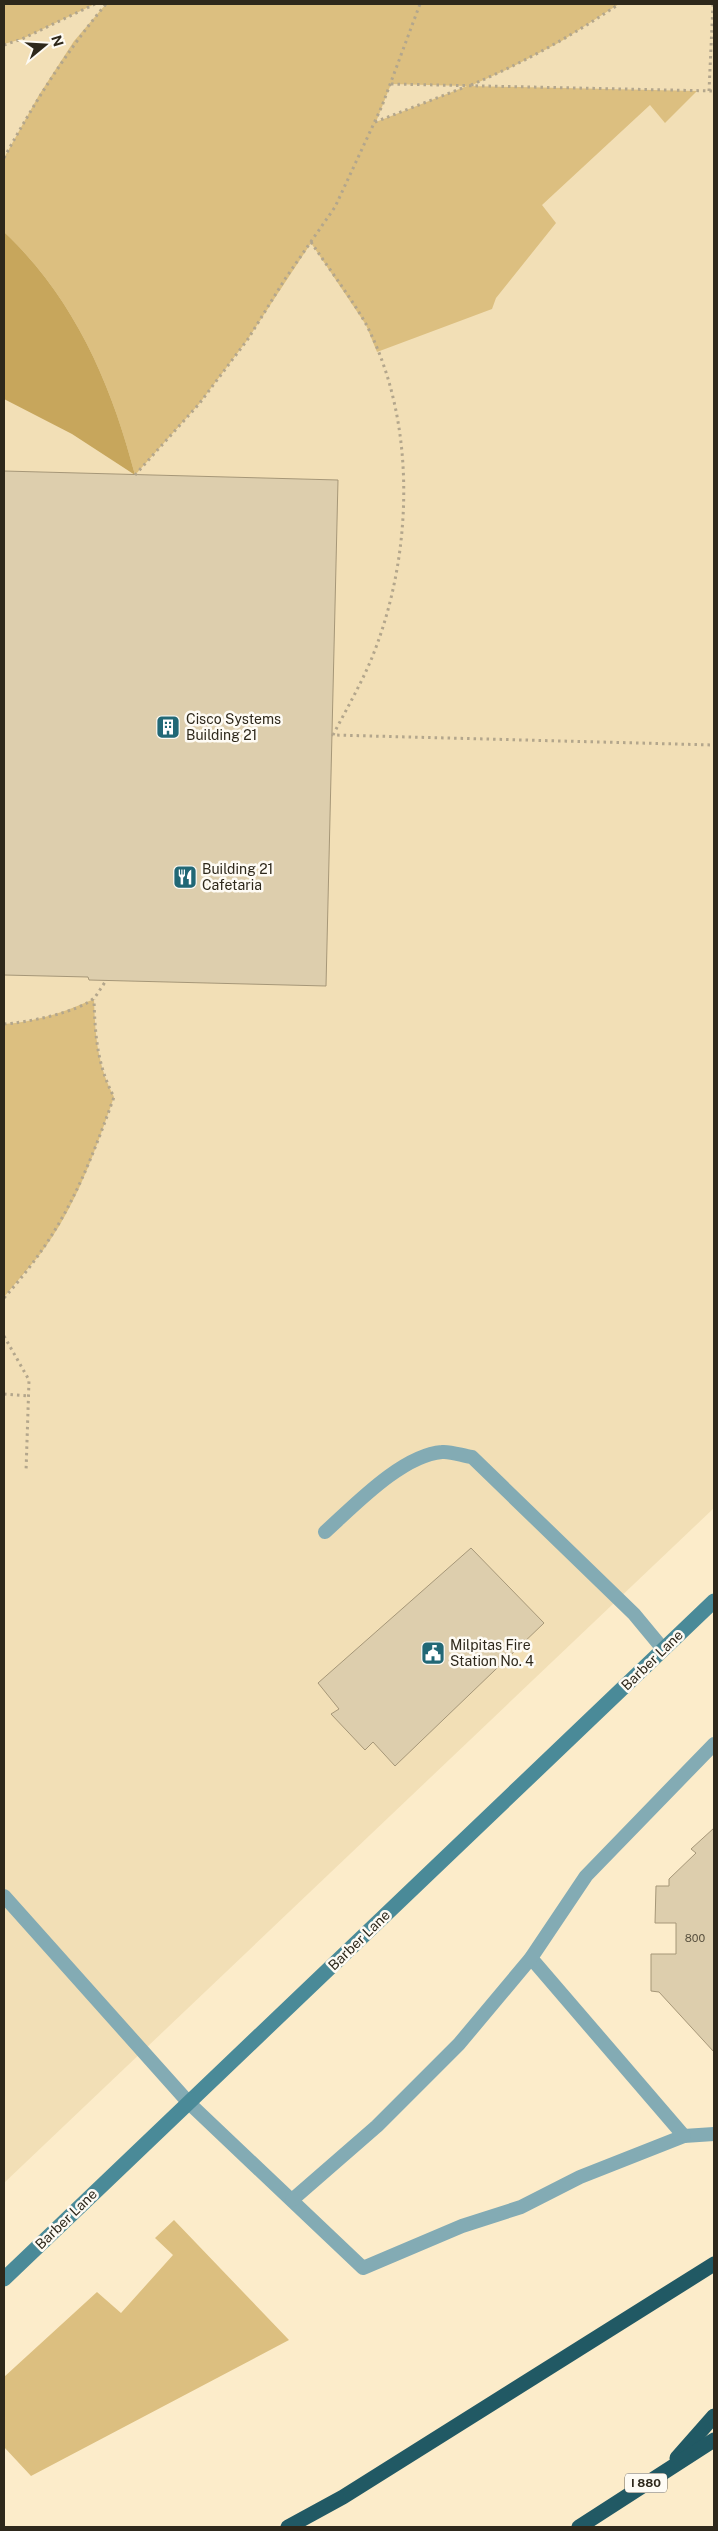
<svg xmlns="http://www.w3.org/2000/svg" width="718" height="2531" viewBox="0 0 718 2531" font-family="'Public Sans',sans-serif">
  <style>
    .built { fill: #f2dfb6 }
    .green { fill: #dcbf80; fill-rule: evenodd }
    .water { fill: #c7a65c }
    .building { fill: #ddcead; stroke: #a69778 }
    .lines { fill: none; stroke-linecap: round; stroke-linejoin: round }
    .path { stroke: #b3a68c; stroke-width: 3; stroke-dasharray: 2.5 4; stroke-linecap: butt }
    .lane { stroke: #83abb4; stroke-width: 14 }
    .secondary { stroke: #4a8a98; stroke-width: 15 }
    .highway { stroke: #215964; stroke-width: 15 }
    .labels { text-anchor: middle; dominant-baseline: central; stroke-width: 5; stroke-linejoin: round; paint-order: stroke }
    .number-label { font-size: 11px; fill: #5a5240 }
    .shield { fill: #fefbf4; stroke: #6c675c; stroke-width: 1 }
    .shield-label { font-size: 12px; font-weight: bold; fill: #2e281b }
    .poi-label { font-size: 14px; fill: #2e281b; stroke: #fefbf4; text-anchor: start }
    .street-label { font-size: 14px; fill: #2e281b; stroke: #fefbf4 }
  </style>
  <rect width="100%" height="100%" fill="#fcecca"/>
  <!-- built -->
  <path class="built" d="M4,4H714V1508L4,2183Z"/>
  <!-- green -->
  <g class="green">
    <path d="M4,4H95L22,39L4,44Z"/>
    <path d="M106,4H619L560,42L508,69L470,86L697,91L665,123L650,105L542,205L556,223L496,298L492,309L377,352L366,325L311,243L248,339L199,404L135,475C111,383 74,298 4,232V158L39,95L74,41ZM391,84L467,86L376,122Z"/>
    <path d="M94,999C95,1034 97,1065 114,1097C95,1151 76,1207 41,1253C29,1268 16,1282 4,1297V1024C36,1022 65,1012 94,999Z"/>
    <path d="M174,2220L289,2340L31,2476L4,2447V2377L97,2292L121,2313L173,2255L155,2238Z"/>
  </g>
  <!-- water -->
  <path class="water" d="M4,232C74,298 111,383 135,475L72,434L4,399Z"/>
  <!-- building -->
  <g class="building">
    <path d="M4,471L338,480L326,986L89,980L88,977L4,975Z"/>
    <path d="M471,1548L544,1623L395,1766L373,1742L365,1750L331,1714L339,1709L318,1683Z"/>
    <path d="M714,1828V2052L659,1992L651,1991V1954H676V1923H655L656,1886H669V1879L696,1853L691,1849Z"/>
  </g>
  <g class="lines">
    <!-- path -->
    <g class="path">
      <path d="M4,45L22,39L95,4"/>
      <path d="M391,84L714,91"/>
      <path d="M471,85C523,63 572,36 619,4"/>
      <path d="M709,91L713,4"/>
      <path d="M375,122L465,87"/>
      <path d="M4,158C34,103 66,52 106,4"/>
      <path d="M311,242C329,269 350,296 366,324C418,424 413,558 371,660C360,686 346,710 333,735L714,745"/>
      <path d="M135,475L199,404L248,339L285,279L335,207L382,106L420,4"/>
      <path d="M4,1024C24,1023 81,1012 95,997C99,992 102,986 106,981"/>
      <path d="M4,1298C62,1233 85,1178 114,1097C97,1065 95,1034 94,999"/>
      <path d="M4,1336L29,1380L26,1472"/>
      <path d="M4,1394L28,1396"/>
    </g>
    <!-- lane -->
    <g class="lane">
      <path d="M325,1532C354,1506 402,1455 442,1452C451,1451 463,1456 472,1457L634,1614L663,1649"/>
      <path d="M4,1896L189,2103L363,2268L462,2226L521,2207L580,2177L684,2136L714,2134"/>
      <path d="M531,1958L684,2136"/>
      <path d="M292,2200L377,2126L459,2044L531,1958L586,1876L714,1744"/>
    </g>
    <!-- secondary -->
    <path class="secondary" d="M4,2279L714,1601"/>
    <!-- highway -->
    <g class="highway">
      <path d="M677,2458L714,2416"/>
      <path d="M288,2527L343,2497L714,2264"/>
      <path d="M579,2527L714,2440"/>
    </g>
  </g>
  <!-- icons -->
  <defs>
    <g id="building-square" transform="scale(1.25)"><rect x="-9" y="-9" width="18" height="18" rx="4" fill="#216876" stroke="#fefbf4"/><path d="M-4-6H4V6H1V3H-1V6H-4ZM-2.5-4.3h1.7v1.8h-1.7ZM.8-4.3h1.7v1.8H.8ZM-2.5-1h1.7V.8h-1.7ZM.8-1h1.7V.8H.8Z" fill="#fff"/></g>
    <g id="restaurant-square" transform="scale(1.25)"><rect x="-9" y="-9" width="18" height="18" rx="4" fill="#216876" stroke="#fefbf4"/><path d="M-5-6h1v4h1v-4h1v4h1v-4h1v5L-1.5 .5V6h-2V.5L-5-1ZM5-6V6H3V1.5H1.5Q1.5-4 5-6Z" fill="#fff"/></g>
    <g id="civic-square" transform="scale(1.25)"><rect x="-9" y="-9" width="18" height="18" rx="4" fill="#216876" stroke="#fefbf4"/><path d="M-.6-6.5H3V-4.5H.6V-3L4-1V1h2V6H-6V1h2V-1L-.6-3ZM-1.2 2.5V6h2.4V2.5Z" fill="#fff"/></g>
  </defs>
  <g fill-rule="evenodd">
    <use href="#building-square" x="168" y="727"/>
    <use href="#restaurant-square" x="185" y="877"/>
    <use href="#civic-square" x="433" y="1653"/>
  </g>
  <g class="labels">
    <!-- number labels -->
    <g class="number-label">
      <text x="695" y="1938">800</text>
    </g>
    <!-- shield labels -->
    <rect class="shield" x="625" y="2473.5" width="42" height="19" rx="4"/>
    <g class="shield-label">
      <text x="646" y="2483">I 880</text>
    </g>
    <!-- poi labels -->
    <g class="poi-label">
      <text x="186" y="719">Cisco Systems<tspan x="186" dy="16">Building 21</tspan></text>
      <text x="202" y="869">Building 21<tspan x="202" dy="16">Cafetaria</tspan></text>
      <text x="450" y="1645">Milpitas Fire<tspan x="450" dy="16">Station No. 4</tspan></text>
    </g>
    <!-- street labels -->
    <g class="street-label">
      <text transform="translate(652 1660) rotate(-44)">Barber Lane</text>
      <text transform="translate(359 1940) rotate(-44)">Barber Lane</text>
      <text transform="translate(66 2219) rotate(-44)">Barber Lane</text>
    </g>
  </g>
  <!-- border -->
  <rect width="718" height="2531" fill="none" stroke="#2e281b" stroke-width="10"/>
  <!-- north arrow -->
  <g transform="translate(45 45) rotate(72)" stroke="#fefbf4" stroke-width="4" paint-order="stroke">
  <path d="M0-4L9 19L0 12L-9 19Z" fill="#2e281b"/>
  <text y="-8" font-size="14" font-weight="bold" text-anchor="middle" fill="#2e281b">N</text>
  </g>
</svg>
